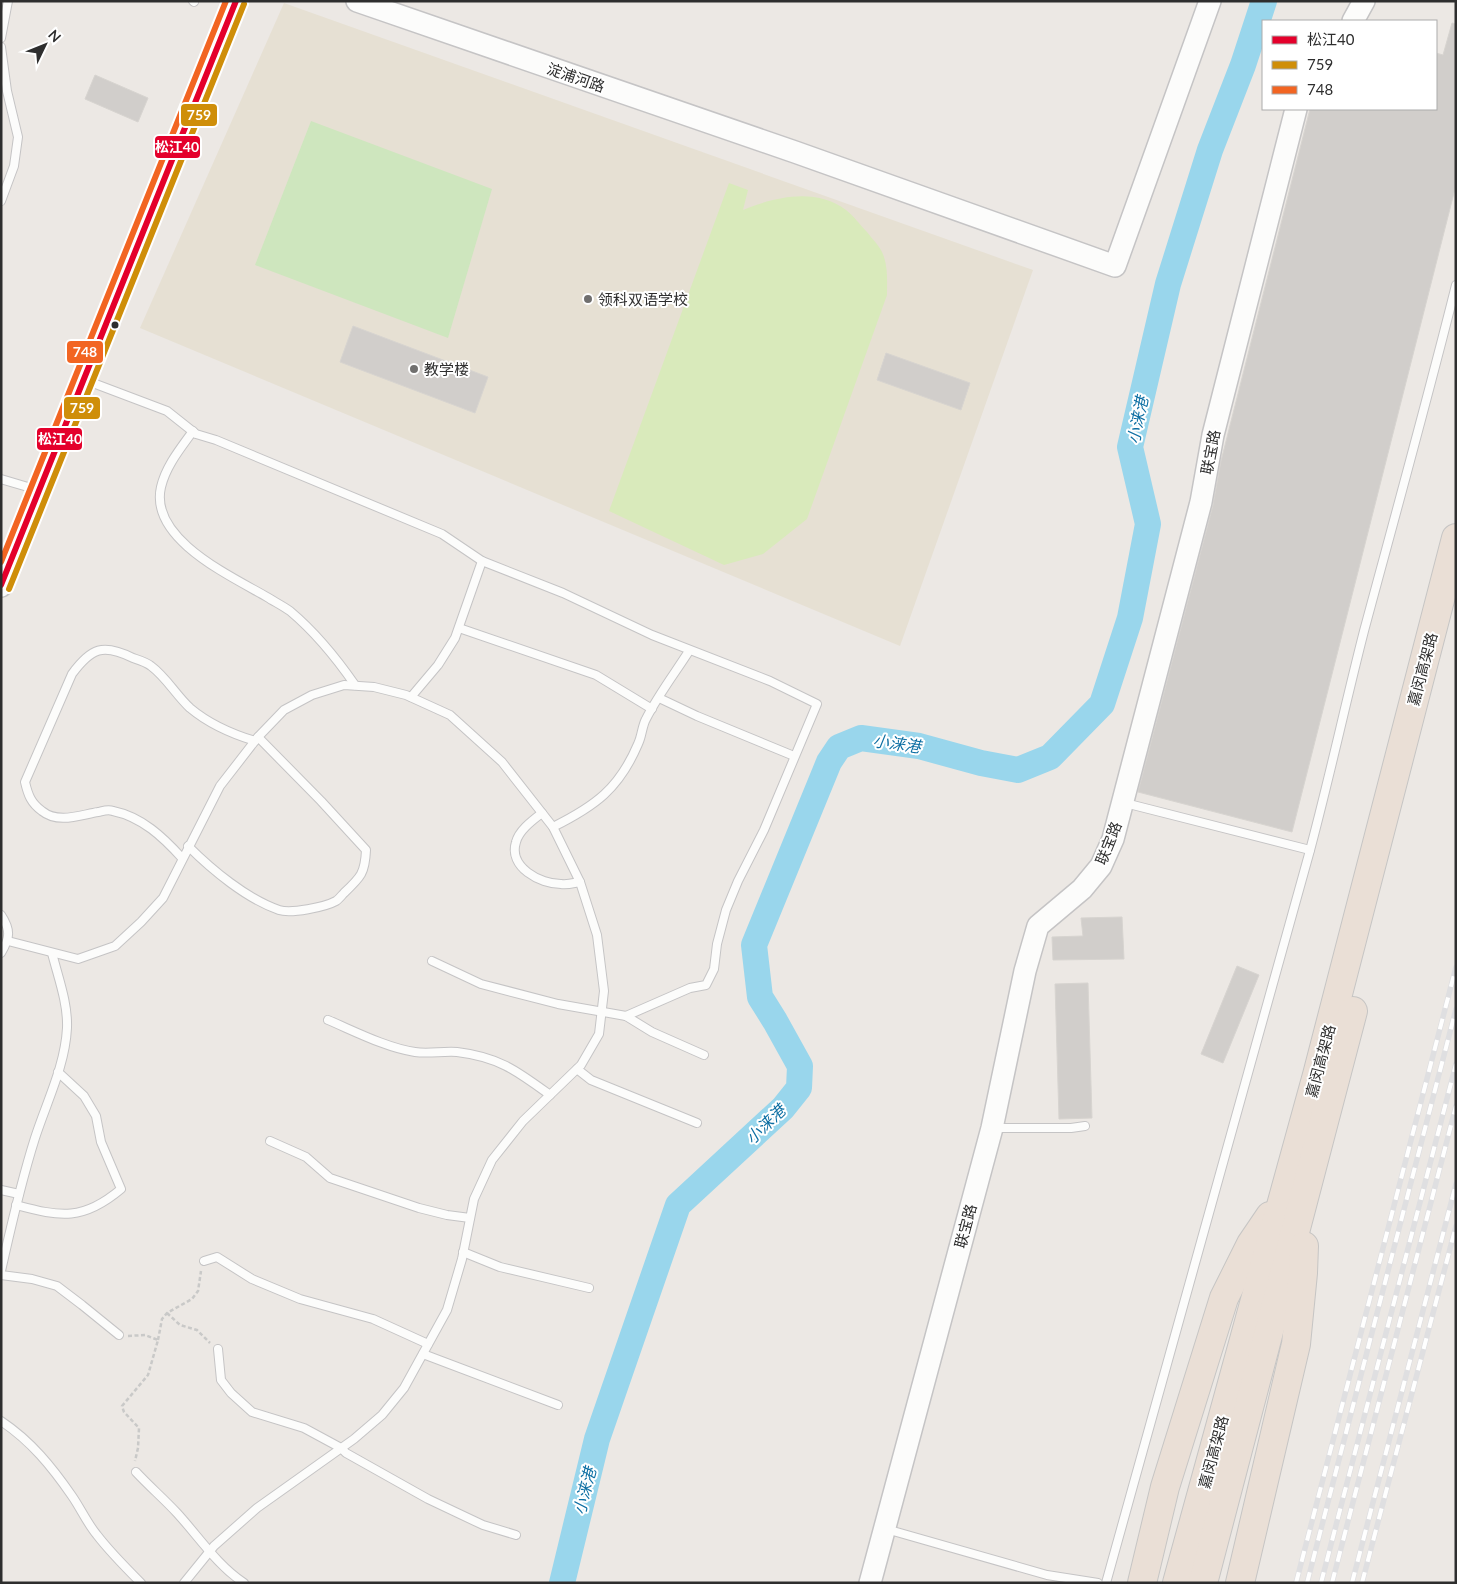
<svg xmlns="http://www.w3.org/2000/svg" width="1457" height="1584" viewBox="0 0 1457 1584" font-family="Lato,'Noto Sans SC',sans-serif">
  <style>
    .education { fill: #e6e0d3 }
    .green { fill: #cee6be }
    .pitch { fill: #d9eabb }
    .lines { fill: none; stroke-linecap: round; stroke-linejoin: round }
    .river { stroke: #99d6ec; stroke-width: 26 }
    .building { fill: #d1cecb; stroke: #d7d4d0 }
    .lane-casing { stroke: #c5c4c5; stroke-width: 10 }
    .secondary-casing { stroke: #c5c4c5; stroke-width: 24 }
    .highway-casing { stroke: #c6c5c4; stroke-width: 30 }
    .path { stroke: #c9c9c8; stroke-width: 2.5; stroke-dasharray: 4 2.5; stroke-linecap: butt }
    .lane { stroke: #fcfcfb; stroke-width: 8 }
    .secondary { stroke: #fcfcfb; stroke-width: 21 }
    .highway { stroke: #eadfd6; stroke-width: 28 }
    .rail-casing { stroke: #dfdfe1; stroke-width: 5.5 }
    .rail { stroke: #fff; stroke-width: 4; stroke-dasharray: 11; stroke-linecap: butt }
    .bus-1-casing { stroke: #fff; stroke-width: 10 }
    .bus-2-casing { stroke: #fff; stroke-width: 10 }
    .bus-3-casing { stroke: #fff; stroke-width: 10 }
    .bus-1 { stroke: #e4002b; stroke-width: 6 }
    .bus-2 { stroke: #cf8e09; stroke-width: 6 }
    .bus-3 { stroke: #f26522; stroke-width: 6 }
    .poi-dot { fill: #706f6e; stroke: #fff; stroke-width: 2 }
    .bus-dot { fill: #2e2e2e; stroke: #fff; stroke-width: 2 }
    .labels { text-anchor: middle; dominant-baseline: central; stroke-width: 4; stroke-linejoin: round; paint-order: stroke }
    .street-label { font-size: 15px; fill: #2e2e2e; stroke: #fff }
    .poi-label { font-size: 15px; fill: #2e2e2e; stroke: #fff; text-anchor: start }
    .water-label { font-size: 16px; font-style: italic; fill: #0d6fa3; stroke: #fff }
    .line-badge { stroke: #fff; stroke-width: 2 }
    .badge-label { font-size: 14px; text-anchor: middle; font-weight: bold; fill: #fff }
  </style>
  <rect width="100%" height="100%" fill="#ece8e4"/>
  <!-- education -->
  <path class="education" d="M284,3L1033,270L900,646L140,328Z"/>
  <!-- green -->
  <path class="green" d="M311,121L492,189L448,338L255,265Z"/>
  <!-- pitch -->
  <path class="pitch" d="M729,183L748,190L743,210C774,197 816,187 846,210C854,216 860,225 867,232C873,240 881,247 884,257C888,269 887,283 887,295L807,519L763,554L724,565L609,511Z"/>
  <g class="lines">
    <!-- river -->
    <path class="river" d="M562,1583L597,1439L678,1205L783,1108L799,1088L800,1066L775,1021L760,997L754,945L829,762L839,747L861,738L919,746L981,763L1018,770L1050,757L1102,704L1130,618L1148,524L1130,447L1168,284L1210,150L1243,65L1264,1"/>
  </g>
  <!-- building -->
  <g class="building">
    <path d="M1452,23L1456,24V185L1292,832L1138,792L1213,505L1221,461L1310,109H1436V53L1443,55Z"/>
    <path d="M95,75L148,98L138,122L85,99Z"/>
    <path d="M353,326L488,377L475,413L340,362Z"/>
    <path d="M886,353L970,383L961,410L877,380Z"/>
    <path d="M1122,917L1124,959L1053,960L1052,937L1083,936L1081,918Z"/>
    <path d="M1237,966L1259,975L1223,1063L1201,1054Z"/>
    <path d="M1088,983L1092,1118L1059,1119L1055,984Z"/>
  </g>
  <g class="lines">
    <!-- lane casing -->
    <g class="lane-casing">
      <g id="lane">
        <path d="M193,1L194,2"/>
        <path d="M1,38L8,1"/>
        <path d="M1,47L7,91L18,137L14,166L1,201"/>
        <path d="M85,380L167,411L196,434L216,440L442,534L482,561L563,593L652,635L770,681L817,704L764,830L738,881L726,910L717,944L714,969L706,985L690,988L626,1016"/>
        <path d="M193,431C180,449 166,466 161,487C149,539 231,576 267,597C275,602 283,606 290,611C315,632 337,659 355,685"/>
        <path d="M1,479L38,490"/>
        <path d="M459,628L596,675L652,709"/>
        <path d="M411,697L438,665L455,638L482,561"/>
        <path d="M659,698L697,716L794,756"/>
        <path d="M1125,803L1310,850"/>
        <path d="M542,813C533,820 519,830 516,842C508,867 540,884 561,884C567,885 574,883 580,882"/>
        <path d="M553,827C595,806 619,789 638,744C642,736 642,726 646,719C658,695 675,673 689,651"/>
        <path d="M188,846C212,870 247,899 279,910C291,914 325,907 336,901C339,899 342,895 344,893C361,877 365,873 366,850L321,801L258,737"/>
        <path d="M182,858C163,837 142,817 113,811C108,809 103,811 98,812C80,815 58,824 42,811C31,803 28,795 25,782L72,674C91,648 103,643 133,658C139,660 146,662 151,666C166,677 176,695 190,708C209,724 232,734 255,741"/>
        <path d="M1,915C11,930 10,938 1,953"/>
        <path d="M8,941L78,959L115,946L141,922L163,898L220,786L258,737L284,710L312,695L344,685L374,687L406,695L450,715L502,762L553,827L580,882L597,935L604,991L599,1034L581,1065L523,1121L492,1160L474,1199L462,1259L447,1310L404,1388L382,1415L354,1439L257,1508L214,1546L184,1583"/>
        <path d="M432,961L481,984L558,1004L626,1016L652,1032L704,1055"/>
        <path d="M328,1020C354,1031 387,1048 415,1052C428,1054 443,1051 457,1052C499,1057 517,1071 550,1095"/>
        <path d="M577,1069L591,1080L697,1123"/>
        <path d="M994,1128H1071L1085,1126"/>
        <path d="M270,1141L306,1157L330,1178L419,1208L447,1215L470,1218"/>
        <path d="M1,1190L19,1194"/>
        <path d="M16,1205C61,1217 83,1221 121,1189L101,1142L96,1116L84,1096L58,1072"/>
        <path d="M463,1252L500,1267L589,1288"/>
        <path d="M204,1261L217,1257L252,1279L300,1299L373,1319L428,1344"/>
        <path d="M1,1271C11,1226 21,1182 35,1138C47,1101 65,1066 67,1028C68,1003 58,977 52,953"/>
        <path d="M1,1275L32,1279L57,1286L82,1305L119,1335"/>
        <path d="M218,1349L221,1380L231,1393L252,1412L304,1428L341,1448L346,1453L428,1499L483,1525L516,1535"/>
        <path d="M423,1354L558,1405"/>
        <path d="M1,1421C31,1441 52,1467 72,1496C81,1509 87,1523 97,1535C110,1552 126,1568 141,1583"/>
        <path d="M136,1472C149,1486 164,1499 177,1513C199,1537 217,1565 244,1583"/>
        <path d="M886,1529L1047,1575L1098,1583"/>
        <path d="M1106,1583C1172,1339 1243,1097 1309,854C1329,780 1345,705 1364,631C1395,516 1427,401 1456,285"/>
      </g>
    </g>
    <!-- secondary casing -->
    <g class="secondary-casing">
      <g id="secondary">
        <path d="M357,1L795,152L1115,266L1210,1"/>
        <path d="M1353,21L1364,1"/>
        <path d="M1,586L236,1"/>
        <path d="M870,1583L992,1128L1025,971L1038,926L1082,889L1101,866L1113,839L1201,502L1213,435L1296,109"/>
      </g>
    </g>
    <!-- highway casing -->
    <g class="highway-casing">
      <g id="highway">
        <path d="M1142,1583L1165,1487L1224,1298L1251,1244L1270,1216"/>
        <path d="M1177,1583L1317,1075L1456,538"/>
        <path d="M1203,1583L1353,1011"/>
        <path d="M1240,1583L1296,1344L1303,1273L1304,1246"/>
      </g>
    </g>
    <!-- path -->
    <g class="path">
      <path d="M167,1313L180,1325L197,1330L210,1343"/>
      <path d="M128,1336L145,1335L158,1340L148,1375L122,1406L124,1412L139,1428L138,1448L135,1461"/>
      <path d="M158,1340L162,1319L167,1313L192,1299L198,1291L201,1271"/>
    </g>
    <!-- lane -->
    <use href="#lane" class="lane"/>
    <!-- secondary -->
    <use href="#secondary" class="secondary"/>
    <!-- highway -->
    <use href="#highway" class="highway"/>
    <!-- rail casing -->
    <g class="rail-casing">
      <g id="rail">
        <path d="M1296,1583L1456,967"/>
        <path d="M1307,1583L1456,1009"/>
        <path d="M1321,1583L1456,1064"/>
        <path d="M1332,1583L1456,1106"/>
        <path d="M1352,1583L1456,1184"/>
        <path d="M1362,1583L1456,1226"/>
      </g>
    </g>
    <!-- rail -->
    <use href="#rail" class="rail"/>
    <!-- bus-1 casing -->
    <g class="bus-1-casing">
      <path id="bus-1" d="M1,585L236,1"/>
    </g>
    <!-- bus-2 casing -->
    <g class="bus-2-casing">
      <path id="bus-2" d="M9,589L244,4"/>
    </g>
    <!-- bus-3 casing -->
    <g class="bus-3-casing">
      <path id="bus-3" d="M1,562L226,1"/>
    </g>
    <!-- bus-1 -->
    <use href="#bus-1" class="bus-1"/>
    <!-- bus-2 -->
    <use href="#bus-2" class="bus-2"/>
    <!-- bus-3 -->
    <use href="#bus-3" class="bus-3"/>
  </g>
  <!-- markers -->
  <g class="poi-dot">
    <circle cx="588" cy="299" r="5"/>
    <circle cx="414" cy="369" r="5"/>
  </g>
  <circle class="bus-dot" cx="115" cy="325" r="4.5"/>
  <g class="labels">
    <!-- street labels -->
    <g class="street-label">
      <text transform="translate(576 77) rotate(19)">淀浦河路</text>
      <text transform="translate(1210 452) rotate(-79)">联宝路</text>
      <text transform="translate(1422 669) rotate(-75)">嘉闵高架路</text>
      <text transform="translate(1108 843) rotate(-68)">联宝路</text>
      <text transform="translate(1320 1061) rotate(-75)">嘉闵高架路</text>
      <text transform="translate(965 1226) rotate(-75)">联宝路</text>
      <text transform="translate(1213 1452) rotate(-75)">嘉闵高架路</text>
    </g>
    <!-- poi labels -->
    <g class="poi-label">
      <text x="598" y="299">领科双语学校</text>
      <text x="424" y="369">教学楼</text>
    </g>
    <!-- water labels -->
    <g class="water-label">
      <text transform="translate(1137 420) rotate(-79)">小涞港</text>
      <text transform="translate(897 743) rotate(8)">小涞港</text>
      <text transform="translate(765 1124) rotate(-44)">小涞港</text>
      <text transform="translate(584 1491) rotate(-76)">小涞港</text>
    </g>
  </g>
  <g class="line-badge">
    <rect x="180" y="103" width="38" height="24" rx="5" fill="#cf8e09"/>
    <rect x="154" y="135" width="47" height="24" rx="5" fill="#e4002b"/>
    <rect x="66" y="340" width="38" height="24" rx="5" fill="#f26522"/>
    <rect x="63" y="396" width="38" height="24" rx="5" fill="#cf8e09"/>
    <rect x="36" y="427" width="47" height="24" rx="5" fill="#e4002b"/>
  </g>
  <g class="badge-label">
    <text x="199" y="120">759</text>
    <text x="177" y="152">松江40</text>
    <text x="85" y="357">748</text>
    <text x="82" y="413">759</text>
    <text x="60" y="444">松江40</text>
  </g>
  <!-- border -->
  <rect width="1457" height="1584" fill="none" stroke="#2e2e2e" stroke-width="5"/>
  <!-- legend -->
  <rect x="1262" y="20" width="175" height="90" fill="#ffffff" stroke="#ababab"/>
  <rect x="1272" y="36" width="25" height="8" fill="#e4002b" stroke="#ababab"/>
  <text x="1307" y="45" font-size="15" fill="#2e2e2e">松江40</text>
  <rect x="1272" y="61" width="25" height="8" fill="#cf8e09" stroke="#ababab"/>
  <text x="1307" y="70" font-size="15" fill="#2e2e2e">759</text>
  <rect x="1272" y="86" width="25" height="8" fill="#f26522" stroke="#ababab"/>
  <text x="1307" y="95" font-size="15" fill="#2e2e2e">748</text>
  <!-- north arrow -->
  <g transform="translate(45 45) rotate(47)" stroke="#ffffff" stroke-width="4" paint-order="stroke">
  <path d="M0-4L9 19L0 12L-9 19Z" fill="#2e2e2e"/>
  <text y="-8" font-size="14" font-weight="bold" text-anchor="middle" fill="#2e2e2e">N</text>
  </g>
</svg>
